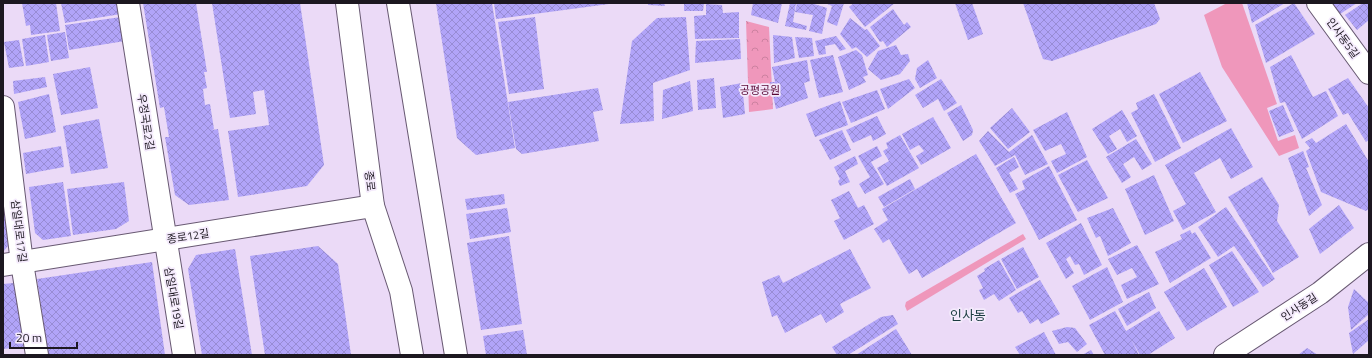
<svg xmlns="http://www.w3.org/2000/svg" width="1372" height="358" viewBox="0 0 1372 358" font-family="'Titillium Web','Noto Sans KR',sans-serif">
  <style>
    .green { fill: #ef97bb }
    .park { fill: url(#park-crowns) }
    .building { fill: url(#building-cross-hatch) }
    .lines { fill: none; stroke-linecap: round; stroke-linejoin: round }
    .street-casing { stroke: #685972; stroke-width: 24 }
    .primary-casing { stroke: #685972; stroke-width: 24 }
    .street { stroke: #fff; stroke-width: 22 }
    .primary { stroke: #fff; stroke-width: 22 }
    .labels { text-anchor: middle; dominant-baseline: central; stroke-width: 3.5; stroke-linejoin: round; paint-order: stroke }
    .street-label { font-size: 11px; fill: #1c1720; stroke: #f4eafc }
    .park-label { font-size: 11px; fill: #590734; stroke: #f4eafc }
    .quarter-label { font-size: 13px; fill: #1a3c40; stroke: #f4eafc }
  </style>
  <defs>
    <pattern id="park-crowns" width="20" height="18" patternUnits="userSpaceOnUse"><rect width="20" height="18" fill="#ef97bb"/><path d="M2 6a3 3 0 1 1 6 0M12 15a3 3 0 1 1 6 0" fill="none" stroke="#cc81a0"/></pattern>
    <pattern id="building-cross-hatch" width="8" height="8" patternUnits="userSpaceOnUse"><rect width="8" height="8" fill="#b1a4f8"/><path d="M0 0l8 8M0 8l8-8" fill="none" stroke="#988cd4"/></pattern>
  </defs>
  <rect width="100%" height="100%" fill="#ebdaf7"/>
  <!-- green -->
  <g class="green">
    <path d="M1227,3H1242L1277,104L1267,108L1278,141L1295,135L1299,148L1279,156L1222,67L1204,15Z"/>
    <path d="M1023,234L1026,239L907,311L905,306L906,302Z"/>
  </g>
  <!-- park -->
  <path class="park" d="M746,21L769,27L773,109L749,112Z"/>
  <!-- building -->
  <g class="building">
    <path d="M22,3H56L60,31L31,35L30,25L26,26Z"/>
    <path d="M61,3H120L121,14L65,23Z"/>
    <path d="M143,3H196L207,72H204L207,88L203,89L205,105L210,104L214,129L212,130L218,129L229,200L189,205L175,195L165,137H169L164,107L160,108Z"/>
    <path d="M212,3H300L324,165L307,186L238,197L228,131L269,125L268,117L264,90L253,92L256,114L230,118Z"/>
    <path d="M436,3H492L515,148L476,155L457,138Z"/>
    <path d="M494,3H609V4L496,19Z"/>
    <path d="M648,3H664L665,6L648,5Z"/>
    <path d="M684,3H704L703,11H684Z"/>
    <path d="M753,3H782L778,23L751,15Z"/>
    <path d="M790,3H796L793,22L807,26L806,30L785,26Z"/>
    <path d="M797,3H811L827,8L822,34L809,31L813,15L795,12Z"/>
    <path d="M825,3H844L837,26L827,22L832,6Z"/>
    <path d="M854,3H895L865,27L849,7Z"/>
    <path d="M955,3H972L983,34L968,40Z"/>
    <path d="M1023,3H1154L1160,19L1156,24L1052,61L1043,59Z"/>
    <path d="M1247,3H1285L1252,23Z"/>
    <path d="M1294,3L1315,34L1266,63L1255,25Z"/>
    <path d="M1328,3H1357L1337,16Z"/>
    <path d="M1363,3H1369V20L1357,30L1345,15Z"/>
    <path d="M706,4L722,5L723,13L739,12V38L695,39L694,16L706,15Z"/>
    <path d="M893,9L904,25L907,22L911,27L887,47L883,41L880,42L870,27Z"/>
    <path d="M121,17L125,41L69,50L65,25Z"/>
    <path d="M535,17L544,89L509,94L498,22Z"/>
    <path d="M686,17L690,70L653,83L654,121L620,124L632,41L657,18Z"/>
    <path d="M850,18L865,30L867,29L880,46L867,57L856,47L852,49L840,34Z"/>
    <path d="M65,32L69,58L51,61L47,35Z"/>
    <path d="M45,35L49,62L26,66L22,39Z"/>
    <path d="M773,35L792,37L795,58L774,63Z"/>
    <path d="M836,36L846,49L840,51L835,44L825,46L826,54L819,55L815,41Z"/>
    <path d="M795,37L812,38L814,56L799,58Z"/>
    <path d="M740,39L741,59L695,63L696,41Z"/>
    <path d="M19,40L24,66L9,68L4,42Z"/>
    <path d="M896,45L901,55L908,54L910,61L900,74L881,80L868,69L878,51Z"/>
    <path d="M856,50L862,55L868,75L863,77L866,82L849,90L838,57Z"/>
    <path d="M833,55L843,92L819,98L810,60Z"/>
    <path d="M1291,55L1313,97L1326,91L1338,116L1302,139L1285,102L1280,103L1270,67Z"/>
    <path d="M807,60L810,81L804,83L808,98L776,109L770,82H775L772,67Z"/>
    <path d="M928,60L937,78L920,88L915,79L917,68Z"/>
    <path d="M90,67L98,108L61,115L53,74Z"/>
    <path d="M1200,72L1227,121L1183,143L1159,94Z"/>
    <path d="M45,77L47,87L14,94L13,81Z"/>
    <path d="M714,78L716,108L698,110L697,80Z"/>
    <path d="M1348,78L1369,108V140L1366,142L1348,113L1343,115L1328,89Z"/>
    <path d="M909,79L915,88L888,109L880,89Z"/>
    <path d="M941,79L957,103L944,111L938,99L923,108L915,95Z"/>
    <path d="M690,81L693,111L662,119L663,90Z"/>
    <path d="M742,83L745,114L723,118L720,87Z"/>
    <path d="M598,88L603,110L593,112L599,141L522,154L516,149L508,102Z"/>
    <path d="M877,90L885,109L851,123L842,102Z"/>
    <path d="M49,94L56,132L25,139L18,102Z"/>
    <path d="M1154,94L1181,148L1155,162L1131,113L1138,109L1136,103Z"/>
    <path d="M840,101L848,125L815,137L806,114Z"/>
    <path d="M961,105L973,130L972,135L963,141L947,113Z"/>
    <path d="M1283,105L1294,131L1279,137L1269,111Z"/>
    <path d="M1012,108L1030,132L1008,149L990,128Z"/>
    <path d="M1122,110L1137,136L1127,142L1120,129L1109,136L1117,149L1108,154L1092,129Z"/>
    <path d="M1067,112L1087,157L1057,173L1051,161L1066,154L1061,144L1045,151L1033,130Z"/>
    <path d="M877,116L886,134L873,141L871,135L853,143L846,130Z"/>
    <path d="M933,117L951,148L921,165L916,156L924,151L919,145L910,150L902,134Z"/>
    <path d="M99,119L108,168L71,174L63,126Z"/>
    <path d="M1346,124L1369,162V209L1366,211L1321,192L1306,151L1310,148L1305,142L1312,138L1316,143Z"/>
    <path d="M1231,128L1253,167L1231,179L1220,158L1194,173L1216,212L1183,230L1173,211L1186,204L1165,165Z"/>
    <path d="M842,130L851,150L830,160L819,140Z"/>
    <path d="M988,131L1009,152L1032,135L1048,164L1025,175L1015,155L995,166L979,141Z"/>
    <path d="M900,135L919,168L887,186L877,168L889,161L883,151L888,148L886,143Z"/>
    <path d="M1136,139L1152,164L1142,170L1134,157L1123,164L1131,177L1122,183L1106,157Z"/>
    <path d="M61,146L64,167L26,174L23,153Z"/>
    <path d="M877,146L882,156L871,162L884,184L865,194L859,184L870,177L858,156Z"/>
    <path d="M1303,151L1309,167L1306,168L1322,205L1309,216L1288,158Z"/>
    <path d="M976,154L1016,223L922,278L917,269L909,274L889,239L883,243L874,229L888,220L882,209Z"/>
    <path d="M855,156L858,164L845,171L850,182L840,186L838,181L840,179L834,167Z"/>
    <path d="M1014,157L1019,167L1009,173L1018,189L1010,193L996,168Z"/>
    <path d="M1087,160L1108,198L1078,212L1058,175Z"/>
    <path d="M1049,166L1077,220L1039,240L1015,194L1025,189L1022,181Z"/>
    <path d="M1154,175L1174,221L1145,235L1125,189Z"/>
    <path d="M1262,177L1279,205L1277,221L1299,257L1273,273L1228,197Z"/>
    <path d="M910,179L915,189L884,207L878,197Z"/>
    <path d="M63,182L71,236L43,240L35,233L29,187Z"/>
    <path d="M124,182L129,221L116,229L73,235L67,189Z"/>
    <path d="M849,191L858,208L864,205L874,224L844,240L834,221L840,218L831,200Z"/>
    <path d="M504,194L505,204L467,210L465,199Z"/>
    <path d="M1339,205L1354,228L1320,254L1309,229Z"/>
    <path d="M1226,207L1275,279L1263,287L1234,246L1218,257L1198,227Z"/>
    <path d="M507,208L511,232L470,239L466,214Z"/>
    <path d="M1113,208L1131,243L1108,256L1100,236L1096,238L1087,218Z"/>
    <path d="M10,213L13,240L3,252V214Z"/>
    <path d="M1081,223L1102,265L1084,275L1079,264L1075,265L1070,256L1066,259L1074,273L1066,279L1046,243Z"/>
    <path d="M1190,230L1192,234L1195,232L1211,258L1170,283L1155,252L1182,239L1180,235Z"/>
    <path d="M509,236L522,324L481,330L467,243Z"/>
    <path d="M1137,245L1159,284L1127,299L1121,285L1137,277L1132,268L1117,275L1108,259Z"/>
    <path d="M318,246L338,264L351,355H265L250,256Z"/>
    <path d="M1023,247L1039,277L1017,289L1001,259Z"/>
    <path d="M235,249L252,355H202L188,269L196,255Z"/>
    <path d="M850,249L871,288L840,304L844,312L826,323L821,314L785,333L777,315L772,317L762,282L779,275L783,283Z"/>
    <path d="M1232,251L1259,292L1233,307L1209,265Z"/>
    <path d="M999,260L1016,290L999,301L994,294L984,300L979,290L983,288L977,276L985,271L984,269Z"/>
    <path d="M152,262L165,355H48L37,279Z"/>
    <path d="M1107,267L1123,302L1090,320L1072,286Z"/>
    <path d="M1204,268L1227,307L1187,331L1164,292Z"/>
    <path d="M1040,280L1060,314L1041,324L1038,319L1030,324L1022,311L1018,313L1009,298Z"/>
    <path d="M24,282L32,346L3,349V284Z"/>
    <path d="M1354,289L1369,303V314L1351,330L1348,307Z"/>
    <path d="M1149,292L1156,308L1127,326L1118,309Z"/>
    <path d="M1115,311L1126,331L1159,311L1175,338L1148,355H1140L1131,339L1139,355H1105L1089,325Z"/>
    <path d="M893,315L898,324L848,355H837L832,347L881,317Z"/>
    <path d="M1369,319V340L1353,354L1349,333Z"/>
    <path d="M1067,327L1075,328L1087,344L1077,352L1068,342L1059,344L1052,331Z"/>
    <path d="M896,329L912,355H856Z"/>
    <path d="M523,330L527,355H486L483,336Z"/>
    <path d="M1044,332L1056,355H1020L1015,347Z"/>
    <path d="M1307,348L1318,355H1298Z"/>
    <path d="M1091,350L1094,355H1082Z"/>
  </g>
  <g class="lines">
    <!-- street casing -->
    <g class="street-casing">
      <g id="street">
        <path d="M128,3L184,355"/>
        <path d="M1318,3L1369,73"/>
        <path d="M3,107L22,263L37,355"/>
        <path d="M3,265L373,206"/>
        <path d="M1225,355L1320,293L1369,254"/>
      </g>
    </g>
    <!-- primary casing -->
    <g class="primary-casing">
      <g id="primary">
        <path d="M347,3L373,206L401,291L412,355"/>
        <path d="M398,3L456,355"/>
      </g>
    </g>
    <!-- street -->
    <use href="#street" class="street"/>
    <!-- primary -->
    <use href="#primary" class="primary"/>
  </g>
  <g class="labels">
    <!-- street labels -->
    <g class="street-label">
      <text transform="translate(1343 38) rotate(54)">인사동5길</text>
      <text transform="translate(146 122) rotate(81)">우정국로2길</text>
      <text transform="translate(370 181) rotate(82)">종로</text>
      <text transform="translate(19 231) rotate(83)">삼일대로17길</text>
      <text transform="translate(188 236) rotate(-9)">종로12길</text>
      <text transform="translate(174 298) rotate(80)">삼일대로19길</text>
      <text transform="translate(1299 307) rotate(-33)">인사동길</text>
    </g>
    <!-- park labels -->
    <g class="park-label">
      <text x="760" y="90">공평공원</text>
    </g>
    <!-- quarter labels -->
    <g class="quarter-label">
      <text x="968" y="315">인사동</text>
    </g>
  </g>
  <!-- border -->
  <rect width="1372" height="358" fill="none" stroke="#1c1720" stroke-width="8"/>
  <!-- scale -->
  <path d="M10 342v6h67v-6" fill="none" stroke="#1c1720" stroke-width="2"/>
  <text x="16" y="342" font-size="12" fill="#1c1720" stroke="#f4eafc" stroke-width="3" paint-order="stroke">20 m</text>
</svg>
